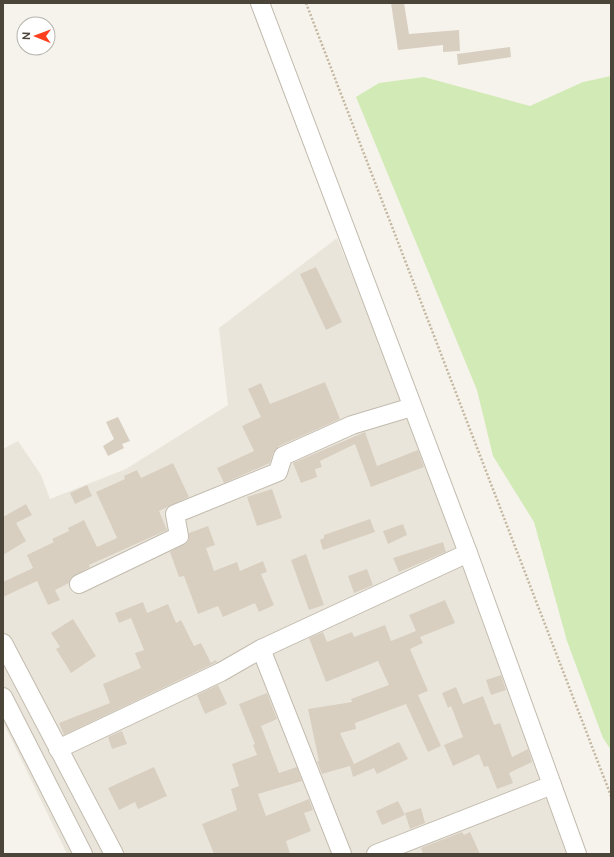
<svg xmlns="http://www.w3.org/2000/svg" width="614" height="857" viewBox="0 0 614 857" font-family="'DM Sans',sans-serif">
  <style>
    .residential { fill: #eae5da }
    .green { fill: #d2eab5 }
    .building { fill: #d8cfc1 }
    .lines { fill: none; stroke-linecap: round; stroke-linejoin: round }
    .minor-casing { stroke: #c2bbae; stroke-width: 20 }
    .path { stroke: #c4b79f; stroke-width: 2.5; stroke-dasharray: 2 2; stroke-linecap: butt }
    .minor { stroke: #fff; stroke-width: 18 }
  </style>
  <rect width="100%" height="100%" fill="#f6f3ec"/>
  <!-- residential -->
  <path class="residential" d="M337,238L587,854H67L3,722V449L18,441L41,475L50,499L126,469L228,405L219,328Z"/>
  <!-- green -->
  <path class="green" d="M611,76V750L603,738L567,641L534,522L493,456L477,390L356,97L379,83L424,77L530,106L583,82Z"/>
  <!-- building -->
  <g class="building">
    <path d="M391,3H404L409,34L459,30L460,51L443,52V45L398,50Z"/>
    <path d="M510,47L511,57L458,65L457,54Z"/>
    <path d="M316,267L342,322L326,330L300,274Z"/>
    <path d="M325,382L340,419L279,446L273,453L270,463L224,483L217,468L254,451L242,426L261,417L248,389L261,383L270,404Z"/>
    <path d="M118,417L130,441L122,444L124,448L108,456L103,446L114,439L106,422Z"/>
    <path d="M365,432L377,466L418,450L424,467L371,487L355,444L320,461L322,467L315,469L317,477L301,483L293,463Z"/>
    <path d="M173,463L189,497L159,511L167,530L89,565L90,567L71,578L69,583L55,590L60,600L48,605L37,581L3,597V582L33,568L27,555L54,542L52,539L69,531L68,528L84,520L97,547L117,538L96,492L125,479L124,476L137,470L141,478Z"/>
    <path d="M87,485L92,496L75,504L70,493Z"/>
    <path d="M272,489L282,518L257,526L247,497Z"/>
    <path d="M26,504L32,515L16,523L26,541L3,555V517Z"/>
    <path d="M370,519L375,532L323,550L320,540L324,538V535Z"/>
    <path d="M403,524L407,535L388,544L383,531Z"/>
    <path d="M208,526L215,545L206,548L214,571L237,562L240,571L263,561L267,572L261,574L274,605L259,612L255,603L223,617L218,606L198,614L184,576L179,577L170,552L188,541L189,533Z"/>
    <path d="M443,542L446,552L399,572L393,558Z"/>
    <path d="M306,554L324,605L309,610L291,560Z"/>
    <path d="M367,569L373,585L354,593L348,576Z"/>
    <path d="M445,600L455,623L420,637L423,643L410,649L428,691L418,695L441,746L428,752L406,704L355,723L356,729L340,733L354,764L399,742L408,759L377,774L374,768L353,777L350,766L353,765L322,774L317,761H319L308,709L352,702L351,699L389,685L378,661L326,682L309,638L323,632L327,642L352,632L354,637L385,625L391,641L416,631L409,615Z"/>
    <path d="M143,602L147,613L168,604L176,623L181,620L194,646L201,643L211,663L216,660L217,662L64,735L59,723L110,703L103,684L141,668L135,653L144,650L131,618L119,623L115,613Z"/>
    <path d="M73,619L96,656L71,673L56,649L60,647L51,633Z"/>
    <path d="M501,675L506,690L491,695L486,680Z"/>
    <path d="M218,685L227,704L205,714L197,695Z"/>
    <path d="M456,687L463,704L483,696L494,725L500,723L512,757L528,749L532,762L509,773L513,783L497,789L488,766L484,767L479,754L453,766L444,745L463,737L451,706L448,708L442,693Z"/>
    <path d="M267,693L277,719L261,726L279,773L297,767L302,781L258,794L266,816L309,799L313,810L304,813L311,831L286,841L290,854H214L202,824L237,810L231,789L239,786L232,764L257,755L253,745L255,744L239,704Z"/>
    <path d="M122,731L127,744L112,749L108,737Z"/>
    <path d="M154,767L167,796L138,809L135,802L119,810L108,788Z"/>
    <path d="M398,801L405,815L382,825L376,811Z"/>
    <path d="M421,808L425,823L410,829L405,813Z"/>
    <path d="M462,832L464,835L470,832L480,854H423L421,848Z"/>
  </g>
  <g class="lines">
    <!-- minor casing -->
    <g class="minor-casing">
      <g id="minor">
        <path d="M260,3L468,553L577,854"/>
        <path d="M79,584L179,536L175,514L278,472L283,456L352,425L412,407"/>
        <path d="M3,643L114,854"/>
        <path d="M261,649L342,854"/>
        <path d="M3,697L83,854"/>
        <path d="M58,749L221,672L261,649L468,553"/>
        <path d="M376,854L552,785"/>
      </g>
    </g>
    <!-- path -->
    <path class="path" d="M306,3L611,796"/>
    <!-- minor -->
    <use href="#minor" class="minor"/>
  </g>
  <!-- border -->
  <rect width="614" height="857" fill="none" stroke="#4b4439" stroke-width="8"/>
  <!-- north arrow -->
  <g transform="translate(36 36) rotate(271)"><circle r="19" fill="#ffffff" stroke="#b7b4b0"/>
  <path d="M0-3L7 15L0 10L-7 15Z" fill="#fc3f1d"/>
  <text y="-6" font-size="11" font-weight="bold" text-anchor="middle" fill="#4b4439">N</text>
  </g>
</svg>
